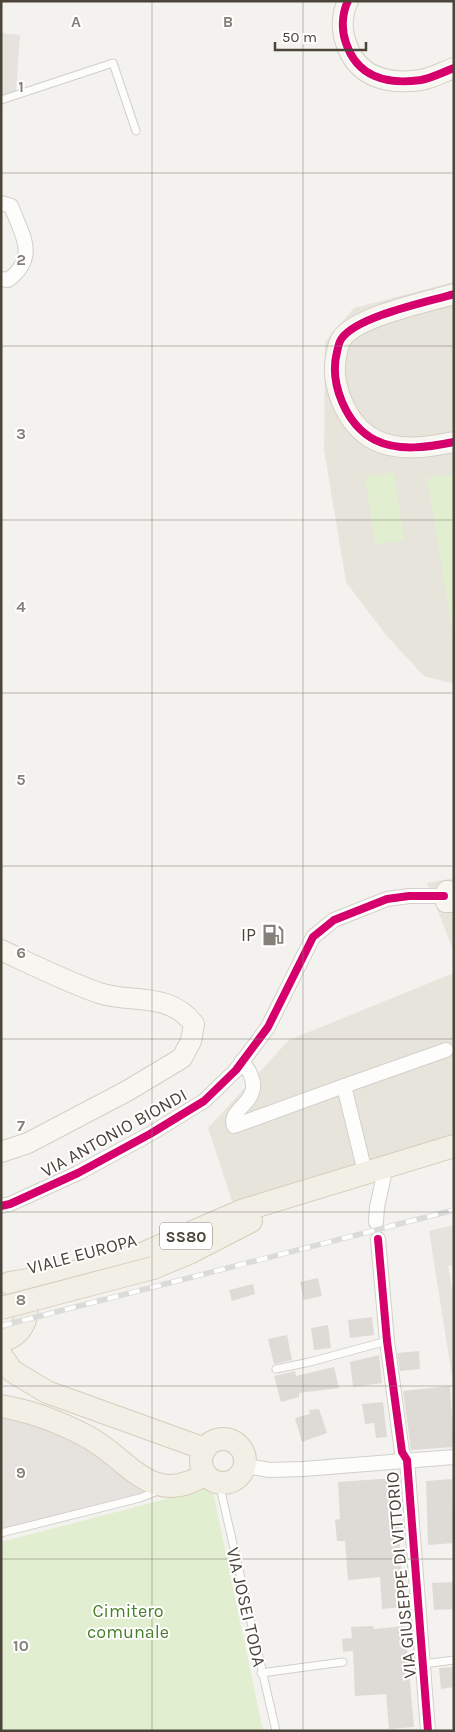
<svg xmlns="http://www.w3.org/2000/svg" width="455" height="1732" viewBox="0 0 455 1732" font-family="Karla,sans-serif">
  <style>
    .residential { fill: #e7e4dc }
    .green { fill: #e1eecf }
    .parking { fill: #e6e3df }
    .building { fill: #dedbd6 }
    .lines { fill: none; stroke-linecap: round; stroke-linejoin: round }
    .lane-casing { stroke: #d2d0cb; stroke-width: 9 }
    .street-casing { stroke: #d2d0cb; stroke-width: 16 }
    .secondary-casing { stroke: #d3cfc5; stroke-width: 22 }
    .primary-casing { stroke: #d6cebb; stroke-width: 24 }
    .lane { stroke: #fdfdfc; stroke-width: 7 }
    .street { stroke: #fdfdfc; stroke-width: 14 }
    .secondary { stroke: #f7f6f1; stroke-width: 20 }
    .primary { stroke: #f2efe6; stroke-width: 22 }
    .rail-casing { stroke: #dbdbda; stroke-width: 5.5 }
    .rail { stroke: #fff; stroke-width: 4; stroke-dasharray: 11; stroke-linecap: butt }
    .primary-bridge-casing { stroke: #d6cebb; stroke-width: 24; stroke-linecap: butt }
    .primary-bridge { stroke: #f2efe6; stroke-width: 22 }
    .cycleway-casing { stroke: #fff; stroke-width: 11 }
    .cycleway { stroke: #d6006c; stroke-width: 8 }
    .grid { fill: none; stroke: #868178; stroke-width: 1; stroke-opacity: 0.55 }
    .labels { text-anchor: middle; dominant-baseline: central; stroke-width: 4; stroke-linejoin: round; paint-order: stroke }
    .shield { fill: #fff; stroke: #817c74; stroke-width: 1 }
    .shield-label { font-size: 16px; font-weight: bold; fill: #4b4439 }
    .poi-label { font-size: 18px; fill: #4b4439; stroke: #fff; text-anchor: end }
    .street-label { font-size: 18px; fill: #4b4439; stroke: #fff }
    .park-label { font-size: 18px; fill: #4a7f2a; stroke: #fff }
    .grid-label { font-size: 16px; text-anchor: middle; font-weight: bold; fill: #868178; stroke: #fff; stroke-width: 4; stroke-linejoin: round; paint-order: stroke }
  </style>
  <rect width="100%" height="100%" fill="#f4f2ee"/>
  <!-- residential -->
  <g class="residential">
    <path d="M454,282V684L424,676L386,635L346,582L324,450L325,342L354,308Z"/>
    <path d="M454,878V952L427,883Z"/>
    <path d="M454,973V1139L236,1213L208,1128L289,1040Z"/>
  </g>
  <!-- green -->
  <g class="green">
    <path d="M394,472L404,540L375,545L365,477Z"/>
    <path d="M454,474V641L427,478Z"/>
    <path d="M212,1487L263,1731H1V1542Z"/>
  </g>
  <!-- parking -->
  <g class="parking">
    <path d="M1,33L20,35L16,91L1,95Z"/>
    <path d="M454,1225V1265L448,1266L454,1301V1389L429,1231Z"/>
    <path d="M1,1406L9,1407L161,1489L1,1533Z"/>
  </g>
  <!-- building -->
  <g class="building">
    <path d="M318,1278L322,1296L304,1300L300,1282Z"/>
    <path d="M253,1284L255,1294L232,1301L229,1290Z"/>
    <path d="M372,1317L374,1335L350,1338L348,1320Z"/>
    <path d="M328,1325L331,1348L314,1350L311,1328Z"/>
    <path d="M287,1335L292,1360L274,1364L268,1339Z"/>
    <path d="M419,1351L420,1369L400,1371L397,1353Z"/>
    <path d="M379,1355L382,1383L353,1387L350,1362Z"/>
    <path d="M334,1367L339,1388L299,1393V1397L281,1402L274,1376L295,1371L296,1376Z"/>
    <path d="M450,1386L454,1447L411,1450L403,1391Z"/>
    <path d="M383,1402L387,1437L376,1438L374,1423L365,1424L362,1404Z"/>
    <path d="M319,1409L327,1433L302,1442L295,1418L310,1414L309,1410Z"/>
    <path d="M393,1478L395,1498H389L391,1526H399L403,1607L382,1609L380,1577L348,1580L345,1541H337L335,1520L340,1519L338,1482Z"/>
    <path d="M452,1479L454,1543L428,1545L426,1481Z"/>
    <path d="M454,1582V1609L434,1610L432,1583Z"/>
    <path d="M373,1626L374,1629L405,1626L414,1727L389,1729L386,1694L355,1696L353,1651L343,1652L342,1639L352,1638L351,1627Z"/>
    <path d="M454,1667V1687L441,1689L439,1668Z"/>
  </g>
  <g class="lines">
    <!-- lane casing -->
    <g class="lane-casing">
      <g id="lane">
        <path d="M1,100L113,63L136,131"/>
        <path d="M276,1369L310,1362L387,1341"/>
        <path d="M219,1483L276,1731"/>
        <path d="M1,1533L140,1498L160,1490"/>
        <path d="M423,1664L454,1660"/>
        <path d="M261,1673L343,1662"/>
      </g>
    </g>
    <!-- street casing -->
    <g class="street-casing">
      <g id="street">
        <path d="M1,203L11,206C22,235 39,257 8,280L1,279"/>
        <path d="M242,1061C274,1101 226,1106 234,1126L344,1086L365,1172"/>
        <path d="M344,1086L446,1050"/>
        <path d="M1,1206L10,1204L78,1173L150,1134L204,1101L236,1070L268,1027L313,937L334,920L387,899L409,896H444"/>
        <path d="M376,1222L377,1207L386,1166"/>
        <path d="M378,1239L387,1341L402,1452L407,1460L428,1731"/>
        <path d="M245,1466L270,1470L303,1469L454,1457"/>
      </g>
    </g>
    <!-- secondary casing -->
    <g class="secondary-casing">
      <g id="secondary">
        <path d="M348,1C342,13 341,30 346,43C357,77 387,85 421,80C432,78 443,72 454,68"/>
        <path d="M454,294C427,302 358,316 342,338C339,341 338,348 337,352C329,383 346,425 375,440C399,452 429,447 454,442"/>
        <path d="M454,892L447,891L444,896L446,902H454"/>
        <path d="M1,950C33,965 65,981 99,993C134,1004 168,991 194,1024L191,1041L182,1058L127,1091L28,1143L1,1152"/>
      </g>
    </g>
    <!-- primary casing -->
    <g class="primary-casing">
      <g id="primary">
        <path d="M153,1268L189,1253L251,1221"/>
        <path d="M9,1283L66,1274L144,1253L241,1211L454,1146"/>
        <path d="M1,1341C28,1335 35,1303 15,1286"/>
        <path d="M1,1355L12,1371L47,1392L205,1449"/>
        <path d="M1,1406C31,1411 62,1423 88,1437C129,1459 152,1509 205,1474"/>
        <circle cx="223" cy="1461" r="22"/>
      </g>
    </g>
    <!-- lane -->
    <use href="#lane" class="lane"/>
    <!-- street -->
    <use href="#street" class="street"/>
    <!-- secondary -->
    <use href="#secondary" class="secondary"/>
    <!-- primary -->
    <use href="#primary" class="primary"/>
    <!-- rail casing -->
    <g class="rail-casing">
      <path id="rail" d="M1,1326L454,1210"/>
    </g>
    <!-- rail -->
    <use href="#rail" class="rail"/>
    <!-- primary-bridge casing -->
    <g class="primary-bridge-casing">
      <path id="primary-bridge" d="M1,1308L153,1268"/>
    </g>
    <!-- primary-bridge -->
    <use href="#primary-bridge" class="primary-bridge"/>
    <!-- cycleway casing -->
    <g class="cycleway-casing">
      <g id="cycleway">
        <path d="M348,1C342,13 341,30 346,43C357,77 387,85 421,80C432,78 443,72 454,68"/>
        <path d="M454,294C427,302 358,316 342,338C339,341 338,348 337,352C329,383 346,425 375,440C399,452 429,447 454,442"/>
        <path d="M1,1206L10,1204L78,1173L150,1134L204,1101L236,1070L268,1027L313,937L334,920L387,899L409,896H444"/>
        <path d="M378,1239L387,1341L402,1452L407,1460L428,1731"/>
      </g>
    </g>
    <!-- cycleway -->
    <use href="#cycleway" class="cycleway"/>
  </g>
  <!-- grid -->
  <path class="grid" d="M152,1V1731M303,1V1731M1,173H454M1,346H454M1,520H454M1,693H454M1,866H454M1,1039H454M1,1212H454M1,1386H454M1,1559H454"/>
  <!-- icons -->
  <defs>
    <g id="fuel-bare" transform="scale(1.725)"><path d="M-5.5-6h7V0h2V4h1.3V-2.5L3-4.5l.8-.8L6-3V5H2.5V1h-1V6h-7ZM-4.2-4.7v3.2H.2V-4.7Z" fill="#868178" stroke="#fff" stroke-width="2.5" paint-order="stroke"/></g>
  </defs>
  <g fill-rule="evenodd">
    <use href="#fuel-bare" x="273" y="935"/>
  </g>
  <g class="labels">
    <!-- shield labels -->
    <rect class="shield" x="160" y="1222.5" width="52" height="27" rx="4"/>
    <g class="shield-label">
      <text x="186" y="1236">SS80</text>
    </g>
    <!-- poi labels -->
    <g class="poi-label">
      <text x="256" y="935">IP</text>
    </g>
    <!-- street labels -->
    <g class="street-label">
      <text transform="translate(114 1133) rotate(-29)">VIA ANTONIO BIONDI</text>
      <text transform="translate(82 1254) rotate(-15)">VIALE EUROPA</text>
      <text transform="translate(401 1575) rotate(-95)">VIA GIUSEPPE DI VITTORIO</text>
      <text transform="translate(246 1607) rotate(77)">VIA JOSEI TODA</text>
    </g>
    <!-- park labels -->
    <g class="park-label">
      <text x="128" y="1611">Cimitero<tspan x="128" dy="21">comunale</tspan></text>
    </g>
  </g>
  <g class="grid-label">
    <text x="76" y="27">A</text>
    <text x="228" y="27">B</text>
    <text x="21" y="92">1</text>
    <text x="21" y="265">2</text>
    <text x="21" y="439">3</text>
    <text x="21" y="612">4</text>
    <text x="21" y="785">5</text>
    <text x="21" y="958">6</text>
    <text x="21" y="1131">7</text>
    <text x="21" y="1305">8</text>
    <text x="21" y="1478">9</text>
    <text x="21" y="1651">10</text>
  </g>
  <!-- border -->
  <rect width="455" height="1732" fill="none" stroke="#4b4439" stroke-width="5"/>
  <!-- scale -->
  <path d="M275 42v8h91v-8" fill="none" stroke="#4b4439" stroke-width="2.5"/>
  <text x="282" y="42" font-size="15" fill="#4b4439" stroke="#ffffff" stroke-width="4" paint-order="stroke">50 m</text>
</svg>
